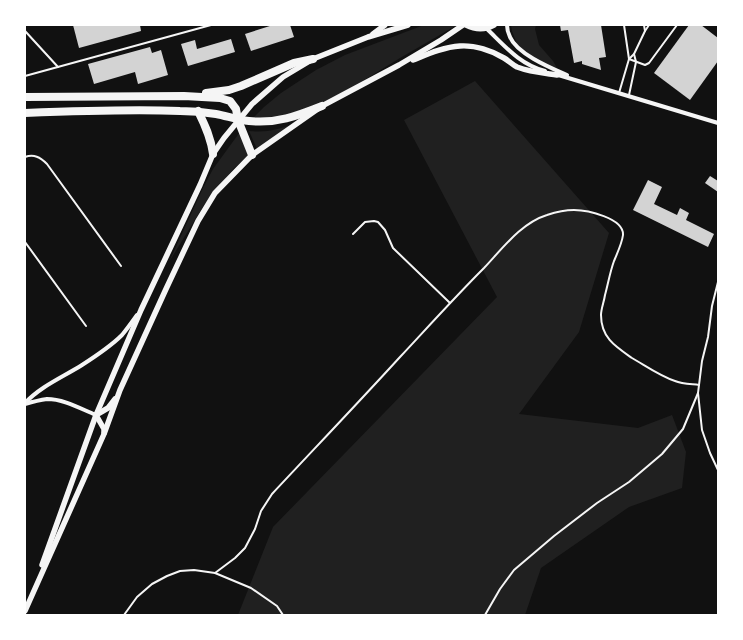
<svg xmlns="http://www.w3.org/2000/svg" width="743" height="640" viewBox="0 0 743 640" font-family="Commissioner,sans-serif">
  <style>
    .green { fill: #202020 }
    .building { fill: #d3d3d3 }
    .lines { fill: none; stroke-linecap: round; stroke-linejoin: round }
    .service { stroke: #f5f5f5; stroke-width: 2 }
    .minor { stroke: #f5f5f5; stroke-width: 4 }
    .tertiary { stroke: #f5f5f5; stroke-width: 5.5 }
    .motorway { stroke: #f5f5f5; stroke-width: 8 }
  </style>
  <rect width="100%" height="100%" fill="#111"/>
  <!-- green -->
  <g class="green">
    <path d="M424,25H457L400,58L353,87L299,115L251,120L264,107L281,93L316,70L345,55Z"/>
    <path d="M511,25H536L535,29L539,45L553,61L557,68L536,60L517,44L512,31Z"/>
    <path d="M475,81L609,233L579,332L519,414L638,428L672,415L686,452L682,488L629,507L541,568L525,615H238L273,527L497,297L404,120Z"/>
    <path d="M295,124L257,149L249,131C268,133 277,129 295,124Z"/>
    <path d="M240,132L248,153L247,157L234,168L204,205L169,262L203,188L213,169Z"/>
  </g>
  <!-- building -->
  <g class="building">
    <path d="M73,25H140L141,31L79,48Z"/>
    <path d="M273,25H290L294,37L251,51L245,34Z"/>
    <path d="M560,25H601L606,57L599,58L601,70L582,64V61L574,63L568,30L561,31Z"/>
    <path d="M689,25H701L718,38V61L690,100L654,73Z"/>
    <path d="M231,39L235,52L188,66L181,44L195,40L197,49Z"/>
    <path d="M150,47L152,53L161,50L168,75L138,84L135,72L94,84L88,64Z"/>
    <path d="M710,176L718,181V192L705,183Z"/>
    <path d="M648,180L662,187L654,204L677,215L680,208L689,213L686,220L714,234L708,247L633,210Z"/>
  </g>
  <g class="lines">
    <!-- service -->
    <g class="service">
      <path d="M624,25L629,59L645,65L649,63L677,25"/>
      <path d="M644,25L645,31"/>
      <path d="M25,31L58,67"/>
      <path d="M25,76L211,25"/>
      <path d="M619,93L629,59L634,54L645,31L649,25"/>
      <path d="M629,95L636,62L634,54"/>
      <path d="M25,157C34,154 40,157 47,164L121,266"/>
      <path d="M353,234L365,222L374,221L378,222L385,230L393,248L450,303"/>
      <path d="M25,242L86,326"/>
      <path d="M718,282L712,306L708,337L702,361L698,393L702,430L710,453L718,470"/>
      <path d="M215,573L251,588L277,606L283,615"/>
      <path d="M124,615L137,597L152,584L167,576L180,571L194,570L215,573L235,558L245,548L255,529L261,511L272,494C315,448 358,403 400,357C428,327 455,297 484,268C502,249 521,223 547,215C556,212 565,210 574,210C587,210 624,218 623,235C622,243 617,254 614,261C610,272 608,284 605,295C604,302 601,309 601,315C601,338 616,347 632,358C646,366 660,376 675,381C682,384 691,384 699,385"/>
      <path d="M485,615L500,589L514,570L554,536L597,503L629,482L662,454L683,429L698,393"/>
    </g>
    <!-- minor -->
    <g class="minor">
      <path d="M507,25C507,29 508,33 510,37C517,54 551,68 567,75"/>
      <path d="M486,28C505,46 519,64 545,71"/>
      <path d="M555,74L718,123"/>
      <path d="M25,403C41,386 63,377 82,365C96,356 110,347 122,335C127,329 132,322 137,315"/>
      <path d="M25,404C32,402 40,400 47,399C64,399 81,409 96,415"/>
    </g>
    <!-- tertiary -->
    <g class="tertiary">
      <path d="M466,25C476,30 485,30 494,25"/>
      <path d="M373,34L385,25"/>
      <path d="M413,60C428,54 444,47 460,46C475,45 492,51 504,58C509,61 513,65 517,67C530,72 543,73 557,75"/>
      <path d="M96,415L108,408L115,399"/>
      <path d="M96,415L104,429V433"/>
      <path d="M42,565L96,415L141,310L200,185L213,154L224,138L252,104L283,77L313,59L368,37L408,25"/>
      <path d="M25,611L104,434L120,390L166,289L198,221L215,193L252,155L322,106L399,65L441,40L463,25"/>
    </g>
    <!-- motorway -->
    <g class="motorway">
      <path d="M206,93L229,90L241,86L294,63L313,59"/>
      <path d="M25,97L184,96L220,98L230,101L236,109L238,120L252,155"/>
      <path d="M198,111C205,125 211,138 213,154"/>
      <path d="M25,113C76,111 128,109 180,111C192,111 204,112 216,114C227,116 237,120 249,121C276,124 297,116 322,106"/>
    </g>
  </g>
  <!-- border -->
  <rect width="743" height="640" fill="none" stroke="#ffffff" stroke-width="52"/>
</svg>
